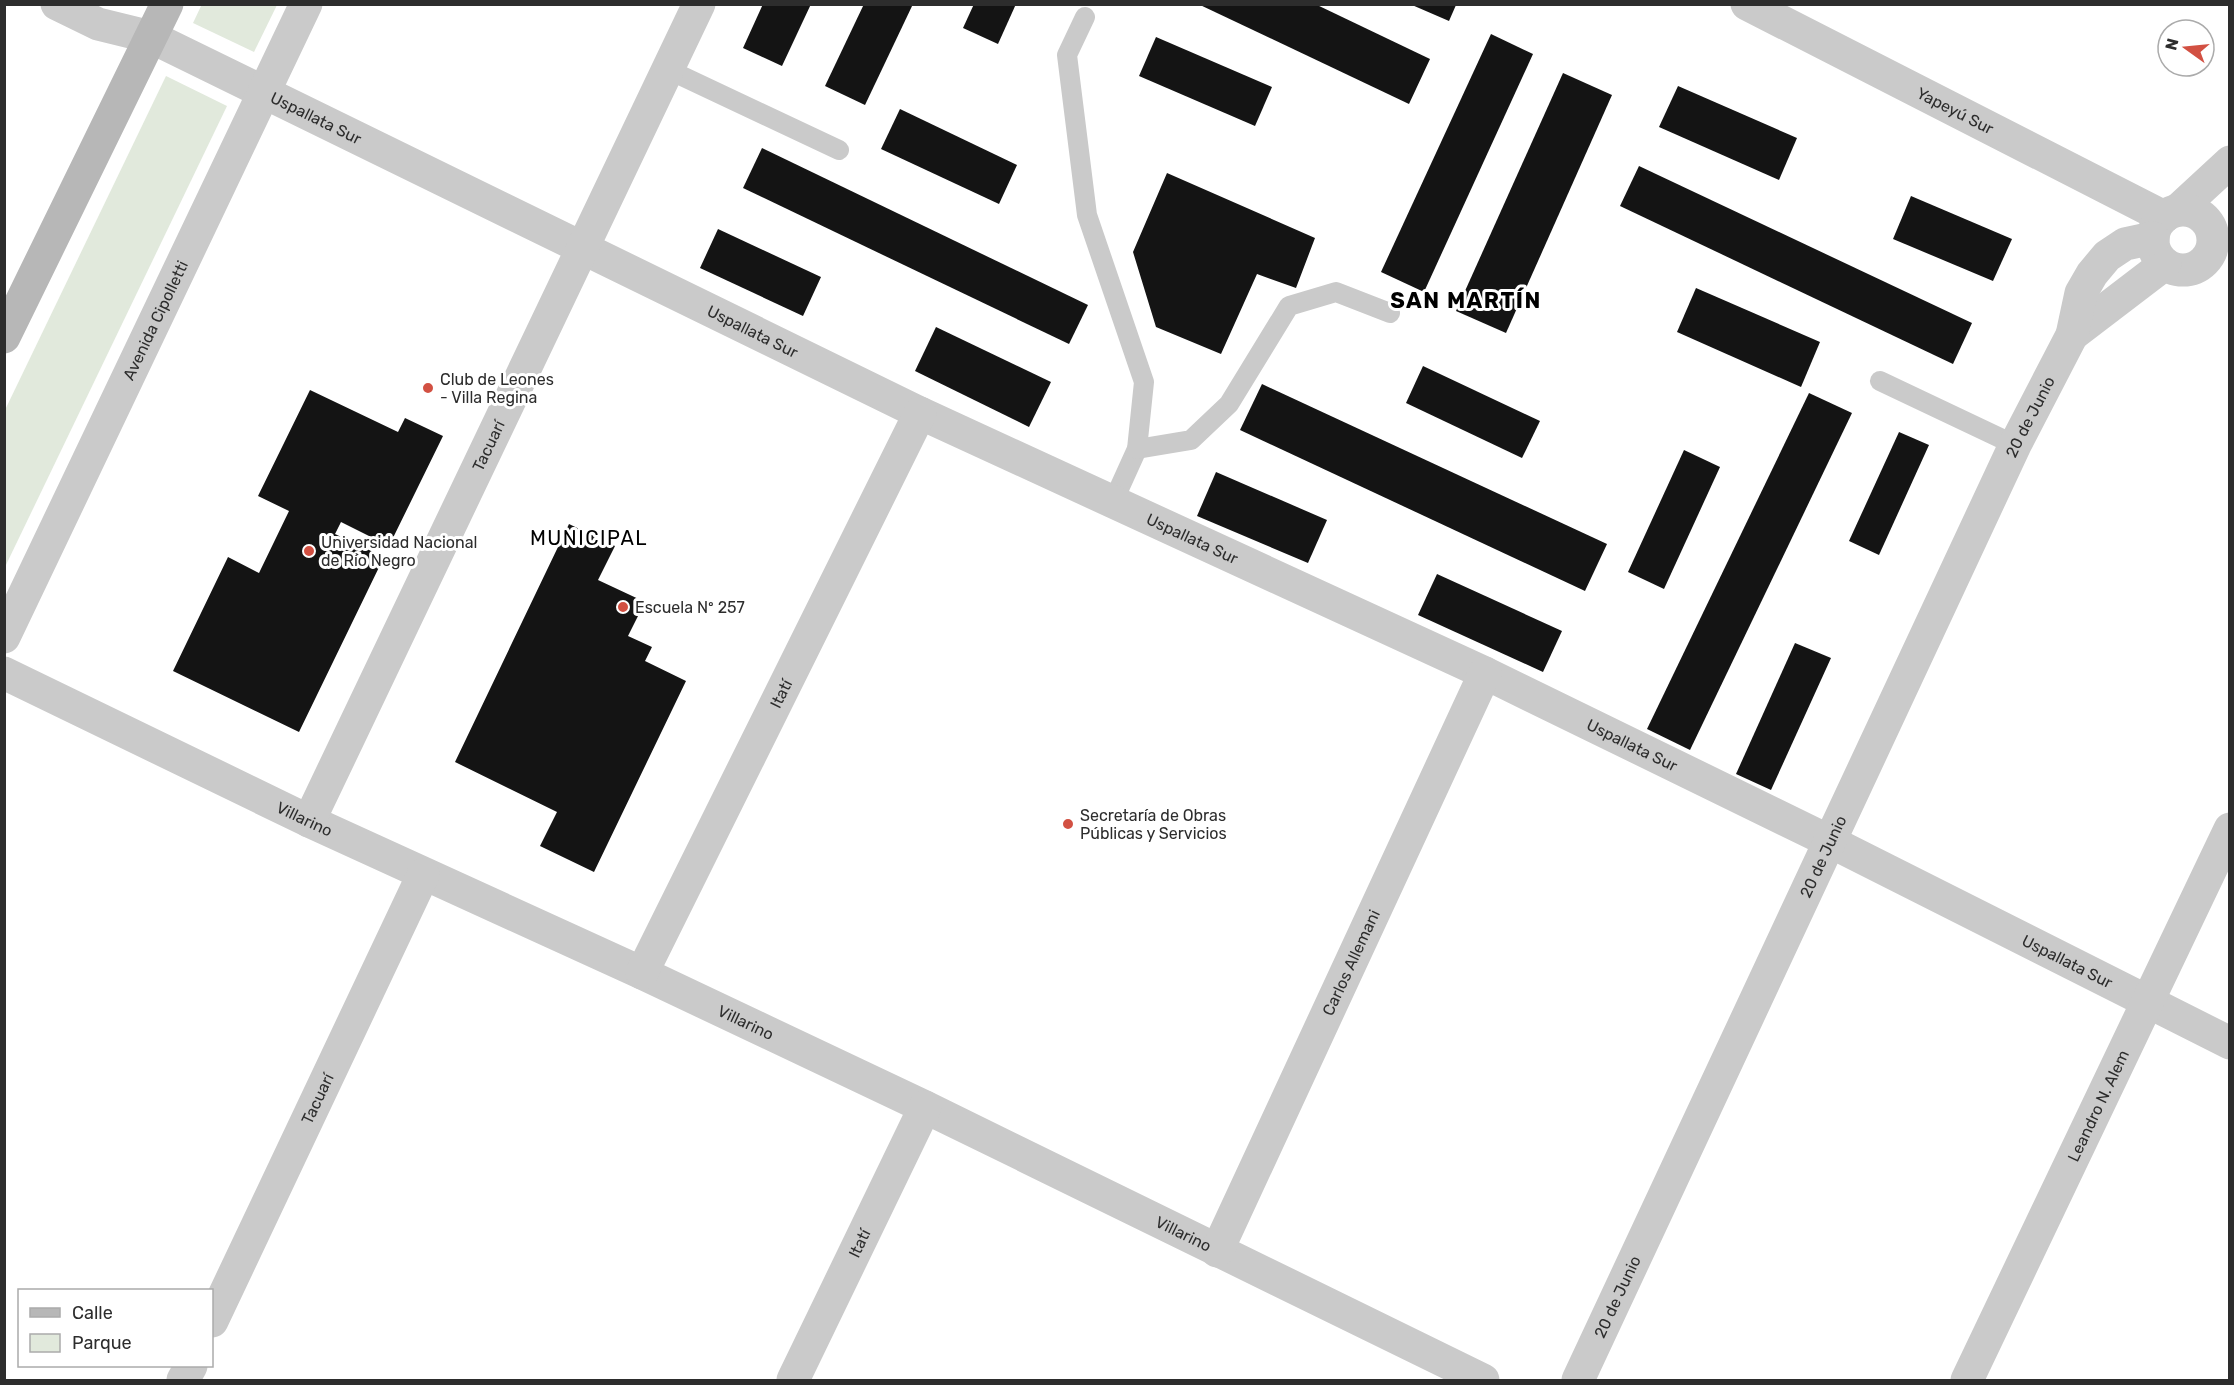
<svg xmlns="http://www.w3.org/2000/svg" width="2234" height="1385" viewBox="0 0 2234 1385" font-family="Rubik,sans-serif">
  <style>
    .green { fill: #e1e9dc }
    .building { fill: #141414 }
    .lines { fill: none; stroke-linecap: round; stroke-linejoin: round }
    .service { stroke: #cacaca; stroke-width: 20 }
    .minor { stroke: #cacaca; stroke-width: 33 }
    .tertiary { stroke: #cacaca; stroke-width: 33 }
    .secondary { stroke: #b7b7b7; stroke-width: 33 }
    .poi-dot { fill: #d25042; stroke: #fff; stroke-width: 2 }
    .labels { text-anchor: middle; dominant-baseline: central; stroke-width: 6; stroke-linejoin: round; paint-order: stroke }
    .street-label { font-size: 16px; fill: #2d2d2d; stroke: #fff }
    .poi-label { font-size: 16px; fill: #2d2d2d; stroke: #fff; text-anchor: start }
    .quarter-label { font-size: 20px; letter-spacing: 1.5px; fill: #000; stroke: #fff }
    .district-label { font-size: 22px; font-weight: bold; letter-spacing: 1.5px; fill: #000; stroke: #fff }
  </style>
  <rect width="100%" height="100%" fill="#fff"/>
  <!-- green -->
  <g class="green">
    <path d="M202,4H277V5L254,52L193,23Z"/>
    <path d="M166,76L227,106L5,567V410Z"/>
  </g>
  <!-- building -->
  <g class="building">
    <path d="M763,4H811L782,66L743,48Z"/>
    <path d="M864,4H913L865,105L825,86Z"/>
    <path d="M974,4H1016L998,44L963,28Z"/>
    <path d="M1198,4H1315L1430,59L1409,104Z"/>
    <path d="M1412,5H1456L1449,21Z"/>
    <path d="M1491,34L1533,54L1424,292L1381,272Z"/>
    <path d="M1156,37L1272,87L1255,126L1139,76Z"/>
    <path d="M1563,73L1612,95L1506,333L1456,311Z"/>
    <path d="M1678,86L1797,138L1779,180L1659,127Z"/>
    <path d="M900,109L1017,165L999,204L881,149Z"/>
    <path d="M762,148L1088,305L1069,344L743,188Z"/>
    <path d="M1639,166L1972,323L1953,364L1620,206Z"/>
    <path d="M1167,173L1315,238L1296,288L1257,274L1221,354L1156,327L1133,252Z"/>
    <path d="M1911,196L2012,239L1993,281L1893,239Z"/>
    <path d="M718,229L821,277L803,316L700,268Z"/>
    <path d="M1696,288L1820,342L1801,387L1677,332Z"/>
    <path d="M936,327L1051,382L1029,427L915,371Z"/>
    <path d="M1423,366L1540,421L1522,458L1406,403Z"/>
    <path d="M1262,384L1607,544L1585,591L1240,430Z"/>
    <path d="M310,390L398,432L405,418L443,436L389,546L341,522L335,534L384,557L299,732L173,671L228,557L259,573L289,511L258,496Z"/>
    <path d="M1809,393L1852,413L1690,750L1647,729Z"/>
    <path d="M1899,432L1929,445L1879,555L1849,541Z"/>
    <path d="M1684,450L1720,467L1664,589L1628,572Z"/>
    <path d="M1216,472L1327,520L1308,563L1197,516Z"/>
    <path d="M569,524L615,546L598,580L645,602L628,636L652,647L645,661L686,681L594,872L540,846L557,812L455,762Z"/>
    <path d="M1437,574L1562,631L1543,672L1418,615Z"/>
    <path d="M1795,643L1831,658L1771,790L1736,774Z"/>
  </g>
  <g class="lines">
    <!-- service -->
    <g class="service">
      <path d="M1085,17L1067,55L1087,215L1144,382L1137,449L1113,502"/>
      <path d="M667,69L839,150"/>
      <path d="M1880,381L2015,445"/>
      <path d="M1137,449L1191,440L1229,404L1289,306L1336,292L1390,313"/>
    </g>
    <!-- minor -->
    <g class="minor">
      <path id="s1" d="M57,4L98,24L151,37L920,413L1485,673L1829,841L2230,1043"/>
      <path id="s2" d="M4,637L306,4"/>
      <path id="s3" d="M4,673L309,821L642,973L925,1107L1483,1380"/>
      <path id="s4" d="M309,821L699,4"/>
      <path id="s5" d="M642,973L920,413"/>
      <path id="s6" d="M1217,1251L1485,673"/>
      <path id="s7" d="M212,1321L423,875"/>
      <path d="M183,1380L191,1366"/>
      <path id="s8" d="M793,1380L925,1107"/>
      <path id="s9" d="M1967,1380L2230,829"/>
    </g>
    <!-- tertiary -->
    <g class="tertiary">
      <path id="s10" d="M1747,4L2164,217"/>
      <path d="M2178,210L2230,162"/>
      <circle cx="2183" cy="240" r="30"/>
      <path d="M2072,335L2165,264"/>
      <path id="s11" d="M1578,1380L2015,445L2072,335L2081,293L2092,274L2107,256L2125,244L2153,238"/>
    </g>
    <!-- secondary -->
    <path class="secondary" d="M4,337L167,4"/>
  </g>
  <!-- markers -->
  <g class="poi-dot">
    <circle cx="428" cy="388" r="6"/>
    <circle cx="309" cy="551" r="6"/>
    <circle cx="623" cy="607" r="6"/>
    <circle cx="1068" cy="824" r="6"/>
  </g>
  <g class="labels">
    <!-- street labels -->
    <g class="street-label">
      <text stroke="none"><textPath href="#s10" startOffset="234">Yapeyú Sur</textPath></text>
      <text stroke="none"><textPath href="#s1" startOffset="284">Uspallata Sur</textPath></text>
      <text stroke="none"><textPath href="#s2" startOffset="351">Avenida Cipolletti</textPath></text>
      <text stroke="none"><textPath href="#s1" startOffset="770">Uspallata Sur</textPath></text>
      <text stroke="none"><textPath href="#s11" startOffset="1064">20 de Junio</textPath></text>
      <text stroke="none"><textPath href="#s4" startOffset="416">Tacuarí</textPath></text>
      <text stroke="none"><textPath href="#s1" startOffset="1256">Uspallata Sur</textPath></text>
      <text stroke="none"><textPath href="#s5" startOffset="312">Itatí</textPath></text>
      <text stroke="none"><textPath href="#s1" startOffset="1742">Uspallata Sur</textPath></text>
      <text stroke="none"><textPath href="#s3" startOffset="334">Villarino</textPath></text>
      <text stroke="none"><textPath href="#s11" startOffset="578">20 de Junio</textPath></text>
      <text stroke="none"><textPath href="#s1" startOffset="2228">Uspallata Sur</textPath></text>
      <text stroke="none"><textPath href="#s6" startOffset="318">Carlos Allemani</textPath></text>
      <text stroke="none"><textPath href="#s3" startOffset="820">Villarino</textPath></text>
      <text stroke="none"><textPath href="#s7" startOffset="246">Tacuarí</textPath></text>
      <text stroke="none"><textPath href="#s9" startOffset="304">Leandro N. Alem</textPath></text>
      <text stroke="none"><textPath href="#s3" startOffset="1306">Villarino</textPath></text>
      <text stroke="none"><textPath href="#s8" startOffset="152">Itatí</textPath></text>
      <text stroke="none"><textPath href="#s11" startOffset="92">20 de Junio</textPath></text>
    </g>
    <!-- poi labels -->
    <g class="poi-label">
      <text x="440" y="379">Club de Leones<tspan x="440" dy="18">- Villa Regina</tspan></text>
      <text x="321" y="542">Universidad Nacional<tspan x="321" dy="18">de Río Negro</tspan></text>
      <text x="635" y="607">Escuela Nº 257</text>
      <text x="1080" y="815">Secretaría de Obras<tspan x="1080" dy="18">Públicas y Servicios</tspan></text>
    </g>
    <!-- quarter labels -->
    <g class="quarter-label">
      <text x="589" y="538">MUNICIPAL</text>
    </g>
    <!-- district labels -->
    <g class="district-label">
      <text x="1466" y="300">SAN MARTÍN</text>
    </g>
  </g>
  <!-- border -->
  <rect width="2234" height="1385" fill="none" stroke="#2d2d2d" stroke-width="12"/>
  <!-- legend -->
  <rect x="18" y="1289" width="195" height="78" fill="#ffffff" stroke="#ababab" stroke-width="1.5"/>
  <rect x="30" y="1308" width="30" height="9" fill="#b7b7b7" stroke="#ababab" stroke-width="1.5"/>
  <text x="72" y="1319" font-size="18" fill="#2d2d2d">Calle</text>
  <rect x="30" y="1334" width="30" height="18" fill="#e1e9dc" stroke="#ababab" stroke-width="1.5"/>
  <text x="72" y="1349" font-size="18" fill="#2d2d2d">Parque</text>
  <!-- north arrow -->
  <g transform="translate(2186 48) rotate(285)"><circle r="28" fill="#ffffff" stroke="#ababab" stroke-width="1.5"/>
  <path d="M0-4.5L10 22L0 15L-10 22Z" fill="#d25042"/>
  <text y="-9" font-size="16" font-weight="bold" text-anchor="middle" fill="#2d2d2d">N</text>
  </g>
</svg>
